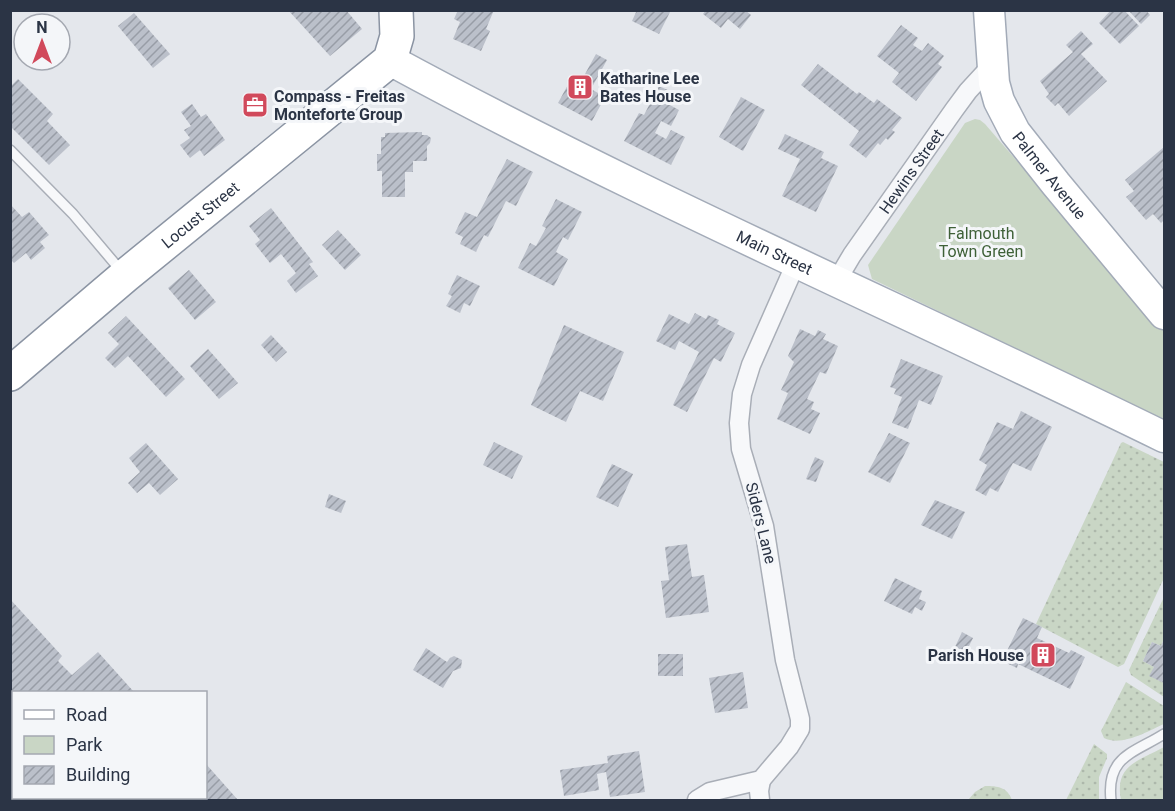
<svg xmlns="http://www.w3.org/2000/svg" width="1175" height="811" viewBox="0 0 1175 811" font-family="Roboto,sans-serif">
  <style>
    .grass { fill: url(#grass-dots) }
    .park { fill: #c9d6c5 }
    .building { fill: url(#building-hatch) }
    .lines { fill: none; stroke-linecap: round; stroke-linejoin: round }
    .lane-casing { stroke: #a9aeb7; stroke-width: 12 }
    .street-casing { stroke: #a9aeb7; stroke-width: 21 }
    .primary-casing { stroke: #a3abb8; stroke-width: 33 }
    .highway-casing { stroke: #8b94a3; stroke-width: 36 }
    .lane { stroke: #f7f8fa; stroke-width: 9 }
    .street { stroke: #f7f8fa; stroke-width: 18 }
    .primary { stroke: #fff; stroke-width: 30 }
    .highway { stroke: #fff; stroke-width: 33 }
    .labels { text-anchor: middle; dominant-baseline: central; stroke-width: 6; stroke-linejoin: round; paint-order: stroke }
    .poi-label { font-size: 16px; font-weight: bold; fill: #2b3445; stroke: #f4f6f9; text-anchor: start }
    .street-label { font-size: 16px; fill: #2b3445; stroke: #f4f6f9 }
    .park-label { font-size: 16px; fill: #3f6138; stroke: #f4f6f9 }
  </style>
  <defs>
    <pattern id="grass-dots" width="8" height="8" patternUnits="userSpaceOnUse" patternTransform="scale(1.5)"><rect width="8" height="8" fill="#c9d6c5"/><path d="M2 2h.1M6 6h.1" fill="none" stroke="#adb8ab" stroke-width="1.8" stroke-linecap="round"/></pattern>
    <pattern id="building-hatch" width="6" height="6" patternUnits="userSpaceOnUse" patternTransform="scale(1.5)"><rect width="6" height="6" fill="#bbc0ca"/><path d="M-1 1l2-2M0 6l6-6M5 7l2-2" fill="none" stroke="#989da6"/></pattern>
  </defs>
  <rect width="100%" height="100%" fill="#e4e7ec"/>
  <!-- grass -->
  <g class="grass">
    <path d="M1123,442L1164,462V578L1124,664L1118,667L1036,624L1121,443Z"/>
    <path d="M1164,597V639L1161,646L1152,642L1143,661L1154,667L1150,676L1164,683V697L1131,675L1129,670Z"/>
    <path d="M1126,682L1164,706V724C1148,731 1122,747 1104,738L1101,731Z"/>
    <path d="M1094,744L1107,754V758L1099,777V800H1066Z"/>
    <path d="M1164,747V800H1121C1114,764 1140,761 1164,747Z"/>
    <path d="M985,786C998,786 1007,787 1012,800H968L975,792Z"/>
  </g>
  <!-- park -->
  <path class="park" d="M975,119L980,120L985,124L1164,331V420L872,279L868,265L965,123Z"/>
  <!-- building -->
  <g class="building">
    <path d="M288,10H346L362,29L330,56Z"/>
    <path d="M458,10H494L486,29L490,31L481,51L453,39L460,22L454,19Z"/>
    <path d="M637,10H671L659,34L632,21Z"/>
    <path d="M706,10H745L751,15L740,29L728,19L721,28L703,14Z"/>
    <path d="M1111,10H1124L1139,26L1120,44L1099,23Z"/>
    <path d="M1128,10H1146L1150,15L1141,24Z"/>
    <path d="M134,13L170,54L153,68L118,26Z"/>
    <path d="M901,25L918,38L913,45L922,51L928,43L944,56L938,64L942,67L916,101L892,82L899,73L877,56Z"/>
    <path d="M1081,31L1093,44L1081,54L1107,81L1069,116L1058,103L1055,106L1046,97L1049,94L1040,81L1073,52L1066,45Z"/>
    <path d="M596,54L607,60L591,89L605,97L592,121L558,103L570,81L579,85Z"/>
    <path d="M818,64L857,94L859,92L874,103L877,99L902,118L892,130L895,132L888,140L886,138L880,145L878,143L866,158L849,145L859,131L801,85Z"/>
    <path d="M18,79L53,114L47,121L70,145L49,165L10,126V87Z"/>
    <path d="M659,86L674,93L668,104L679,110L671,126L661,121L655,133L666,139L671,130L685,137L671,165L624,141L639,113L644,115Z"/>
    <path d="M741,97L765,110L743,151L719,137Z"/>
    <path d="M192,104L201,117L206,114L225,140L204,156L200,150L190,158L180,145L190,138L184,130L191,126L181,112Z"/>
    <path d="M422,132V135H427L431,138L430,143L427,146V161H413V172H405V197H382V171H377V154H381V137H385V133Z"/>
    <path d="M785,134L824,152L821,158L838,166L816,212L782,196L800,159L778,149Z"/>
    <path d="M1164,147V220L1161,223L1153,214L1146,220L1126,197L1134,191L1125,180Z"/>
    <path d="M507,159L533,172L516,206L506,201L488,237L484,235L476,252L460,244L463,237L455,233L465,212L477,217Z"/>
    <path d="M556,199L582,212L568,240L563,237L556,252L568,259L554,286L518,268L530,243L536,246L546,228L542,226Z"/>
    <path d="M10,204L22,217L29,212L49,235L40,242L45,248L31,260L26,253L14,263L10,259Z"/>
    <path d="M271,208L313,262L309,264L318,276L296,293L287,281L296,273L281,254L270,263L255,244L260,240L249,226Z"/>
    <path d="M338,230L361,255L345,270L322,245Z"/>
    <path d="M189,270L216,302L195,320L168,288Z"/>
    <path d="M457,275L480,286L470,306L464,303L460,313L446,306L452,296L448,294Z"/>
    <path d="M695,313L706,319L708,315L719,320L717,324L735,333L721,362L714,358L687,412L673,405L699,352L679,341L675,350L656,341L669,314L689,324Z"/>
    <path d="M126,316L185,379L166,397L128,356L115,368L105,358L119,344L108,333Z"/>
    <path d="M564,325L624,352L603,401L580,391L566,422L531,405Z"/>
    <path d="M800,329L815,336L818,330L826,334L823,339L838,346L826,374L820,372L807,399L814,402L811,409L820,413L810,434L777,419L788,393L781,390L794,362L788,356Z"/>
    <path d="M271,335L287,352L276,362L261,345Z"/>
    <path d="M208,349L238,383L219,399L190,366Z"/>
    <path d="M901,359L943,376L931,405L919,400L908,429L892,423L902,397L894,394L896,389L890,387Z"/>
    <path d="M1021,411L1052,427L1031,471L1013,463L998,492L990,488L986,496L975,490L987,465L979,460L997,422L1013,429Z"/>
    <path d="M889,433L910,443L890,483L868,472Z"/>
    <path d="M494,442L523,456L512,479L483,465Z"/>
    <path d="M146,443L178,479L160,495L149,483L137,493L128,483L140,472L129,458Z"/>
    <path d="M815,457L824,461L816,482L806,479Z"/>
    <path d="M612,464L633,474L618,507L596,497Z"/>
    <path d="M329,494L346,501L341,513L325,507Z"/>
    <path d="M935,500L965,512L952,539L921,525Z"/>
    <path d="M687,544L692,577L704,575L709,612L666,618L661,581L669,580L665,547Z"/>
    <path d="M895,578L922,591L919,599L926,602L922,611L915,607L912,614L884,601Z"/>
    <path d="M10,599L62,656L58,661L72,675L98,652L134,692H13L10,690Z"/>
    <path d="M1023,618L1042,627L1037,638L1069,653L1071,650L1085,657L1070,689L1018,664L1017,668L1002,661Z"/>
    <path d="M962,632L973,638L966,652L955,647Z"/>
    <path d="M1164,639V683L1149,676L1154,667L1143,661L1152,642L1161,646Z"/>
    <path d="M426,648L447,662L450,658L454,656L462,660L461,668L453,671L443,688L413,670Z"/>
    <rect x="658" y="654" width="25" height="22"/>
    <path d="M743,672L748,708L715,713L709,678Z"/>
    <path d="M639,751L645,792L610,797L606,772L597,774L599,790L564,796L560,770L608,763L607,756Z"/>
    <path d="M10,753L14,756L12,786L10,784Z"/>
    <path d="M206,764L238,800H157L155,798H206Z"/>
  </g>
  <g class="lines">
    <!-- lane casing -->
    <g class="lane-casing">
      <g id="lane">
        <path d="M10,150L73,214L122,272"/>
        <path d="M1111,800C1106,756 1134,753 1164,734"/>
      </g>
    </g>
    <!-- street casing -->
    <g class="street-casing">
      <g id="street">
        <path id="s1" d="M836,282L852,255L954,110L968,91L991,66"/>
        <path d="M697,800L710,792L761,780L789,747L800,729V719L785,660L764,526L741,449L739,423L742,394L751,365L796,263"/>
        <path d="M760,800L759,791L761,780"/>
      </g>
    </g>
    <!-- primary casing -->
    <g class="primary-casing">
      <g id="primary">
        <path id="s2" d="M989,10L994,83L999,101L1015,132L1056,184L1164,314"/>
        <path id="s3" d="M390,60C642,197 907,311 1164,437"/>
      </g>
    </g>
    <!-- highway casing -->
    <g class="highway-casing">
      <g id="highway">
        <path id="s4" d="M10,374L125,276L390,60L397,36L396,10"/>
      </g>
    </g>
    <!-- lane -->
    <use href="#lane" class="lane"/>
    <!-- street -->
    <use href="#street" class="street"/>
    <!-- primary -->
    <use href="#primary" class="primary"/>
    <!-- highway -->
    <use href="#highway" class="highway"/>
  </g>
  <!-- icons -->
  <defs>
    <g id="building-square" transform="scale(1.35)"><rect x="-9" y="-9" width="18" height="18" rx="4" fill="#d1495b" stroke="#f4f6f9"/><path d="M-4-6H4V6H1V3H-1V6H-4ZM-2.5-4.3h1.7v1.8h-1.7ZM.8-4.3h1.7v1.8H.8ZM-2.5-1h1.7V.8h-1.7ZM.8-1h1.7V.8H.8Z" fill="#fff"/></g>
    <g id="office-square" transform="scale(1.35)"><rect x="-9" y="-9" width="18" height="18" rx="4" fill="#d1495b" stroke="#f4f6f9"/><path d="M-6-3h4V-5.5h4V-3h4V5H-6ZM-1-4.5V-3h2v-1.5ZM-6 0V1H6V0Z" fill="#fff"/></g>
  </defs>
  <g fill-rule="evenodd">
    <use href="#building-square" x="580" y="87"/>
    <use href="#office-square" x="255" y="105"/>
    <use href="#building-square" x="1043" y="655"/>
  </g>
  <g class="labels">
    <!-- poi labels -->
    <g class="poi-label">
      <text x="600" y="78">Katharine Lee<tspan x="600" dy="18">Bates House</tspan></text>
      <text x="274" y="96">Compass - Freitas<tspan x="274" dy="18">Monteforte Group</tspan></text>
      <text x="1024" y="655" text-anchor="end">Parish House</text>
    </g>
    <!-- street labels -->
    <g class="street-label">
      <text stroke="none"><textPath href="#s1" startOffset="134">Hewins Street</textPath></text>
      <text stroke="none"><textPath href="#s2" startOffset="182">Palmer Avenue</textPath></text>
      <text stroke="none"><textPath href="#s4" startOffset="248">Locust Street</textPath></text>
      <text stroke="none"><textPath href="#s3" startOffset="430">Main Street</textPath></text>
      <text transform="translate(761 523) rotate(76)">Siders Lane</text>
    </g>
    <!-- park labels -->
    <g class="park-label">
      <text x="981" y="233">Falmouth<tspan x="981" dy="18">Town Green</tspan></text>
    </g>
  </g>
  <!-- border -->
  <rect width="1175" height="811" fill="none" stroke="#2b3445" stroke-width="24"/>
  <!-- legend -->
  <rect x="12" y="691" width="195" height="108" fill="#f4f6f9" stroke="#a4a8b1" stroke-width="1.5"/>
  <rect x="24" y="710" width="30" height="9" fill="#ffffff" stroke="#a4a8b1" stroke-width="1.5"/>
  <text x="66" y="721" font-size="18" fill="#2b3445">Road</text>
  <rect x="24" y="736" width="30" height="18" fill="#c9d6c5" stroke="#a4a8b1" stroke-width="1.5"/>
  <text x="66" y="751" font-size="18" fill="#2b3445">Park</text>
  <rect x="24" y="766" width="30" height="18" fill="url(#building-hatch)" stroke="#a4a8b1" stroke-width="1.5"/>
  <text x="66" y="781" font-size="18" fill="#2b3445">Building</text>
  <!-- north arrow -->
  <g transform="translate(42 42)"><circle r="28" fill="#f4f6f9" stroke="#a4a8b1" stroke-width="1.5"/>
  <path d="M0-4.5L10 22L0 15L-10 22Z" fill="#d1495b"/>
  <text y="-9" font-size="16" font-weight="bold" text-anchor="middle" fill="#2b3445">N</text>
  </g>
</svg>
